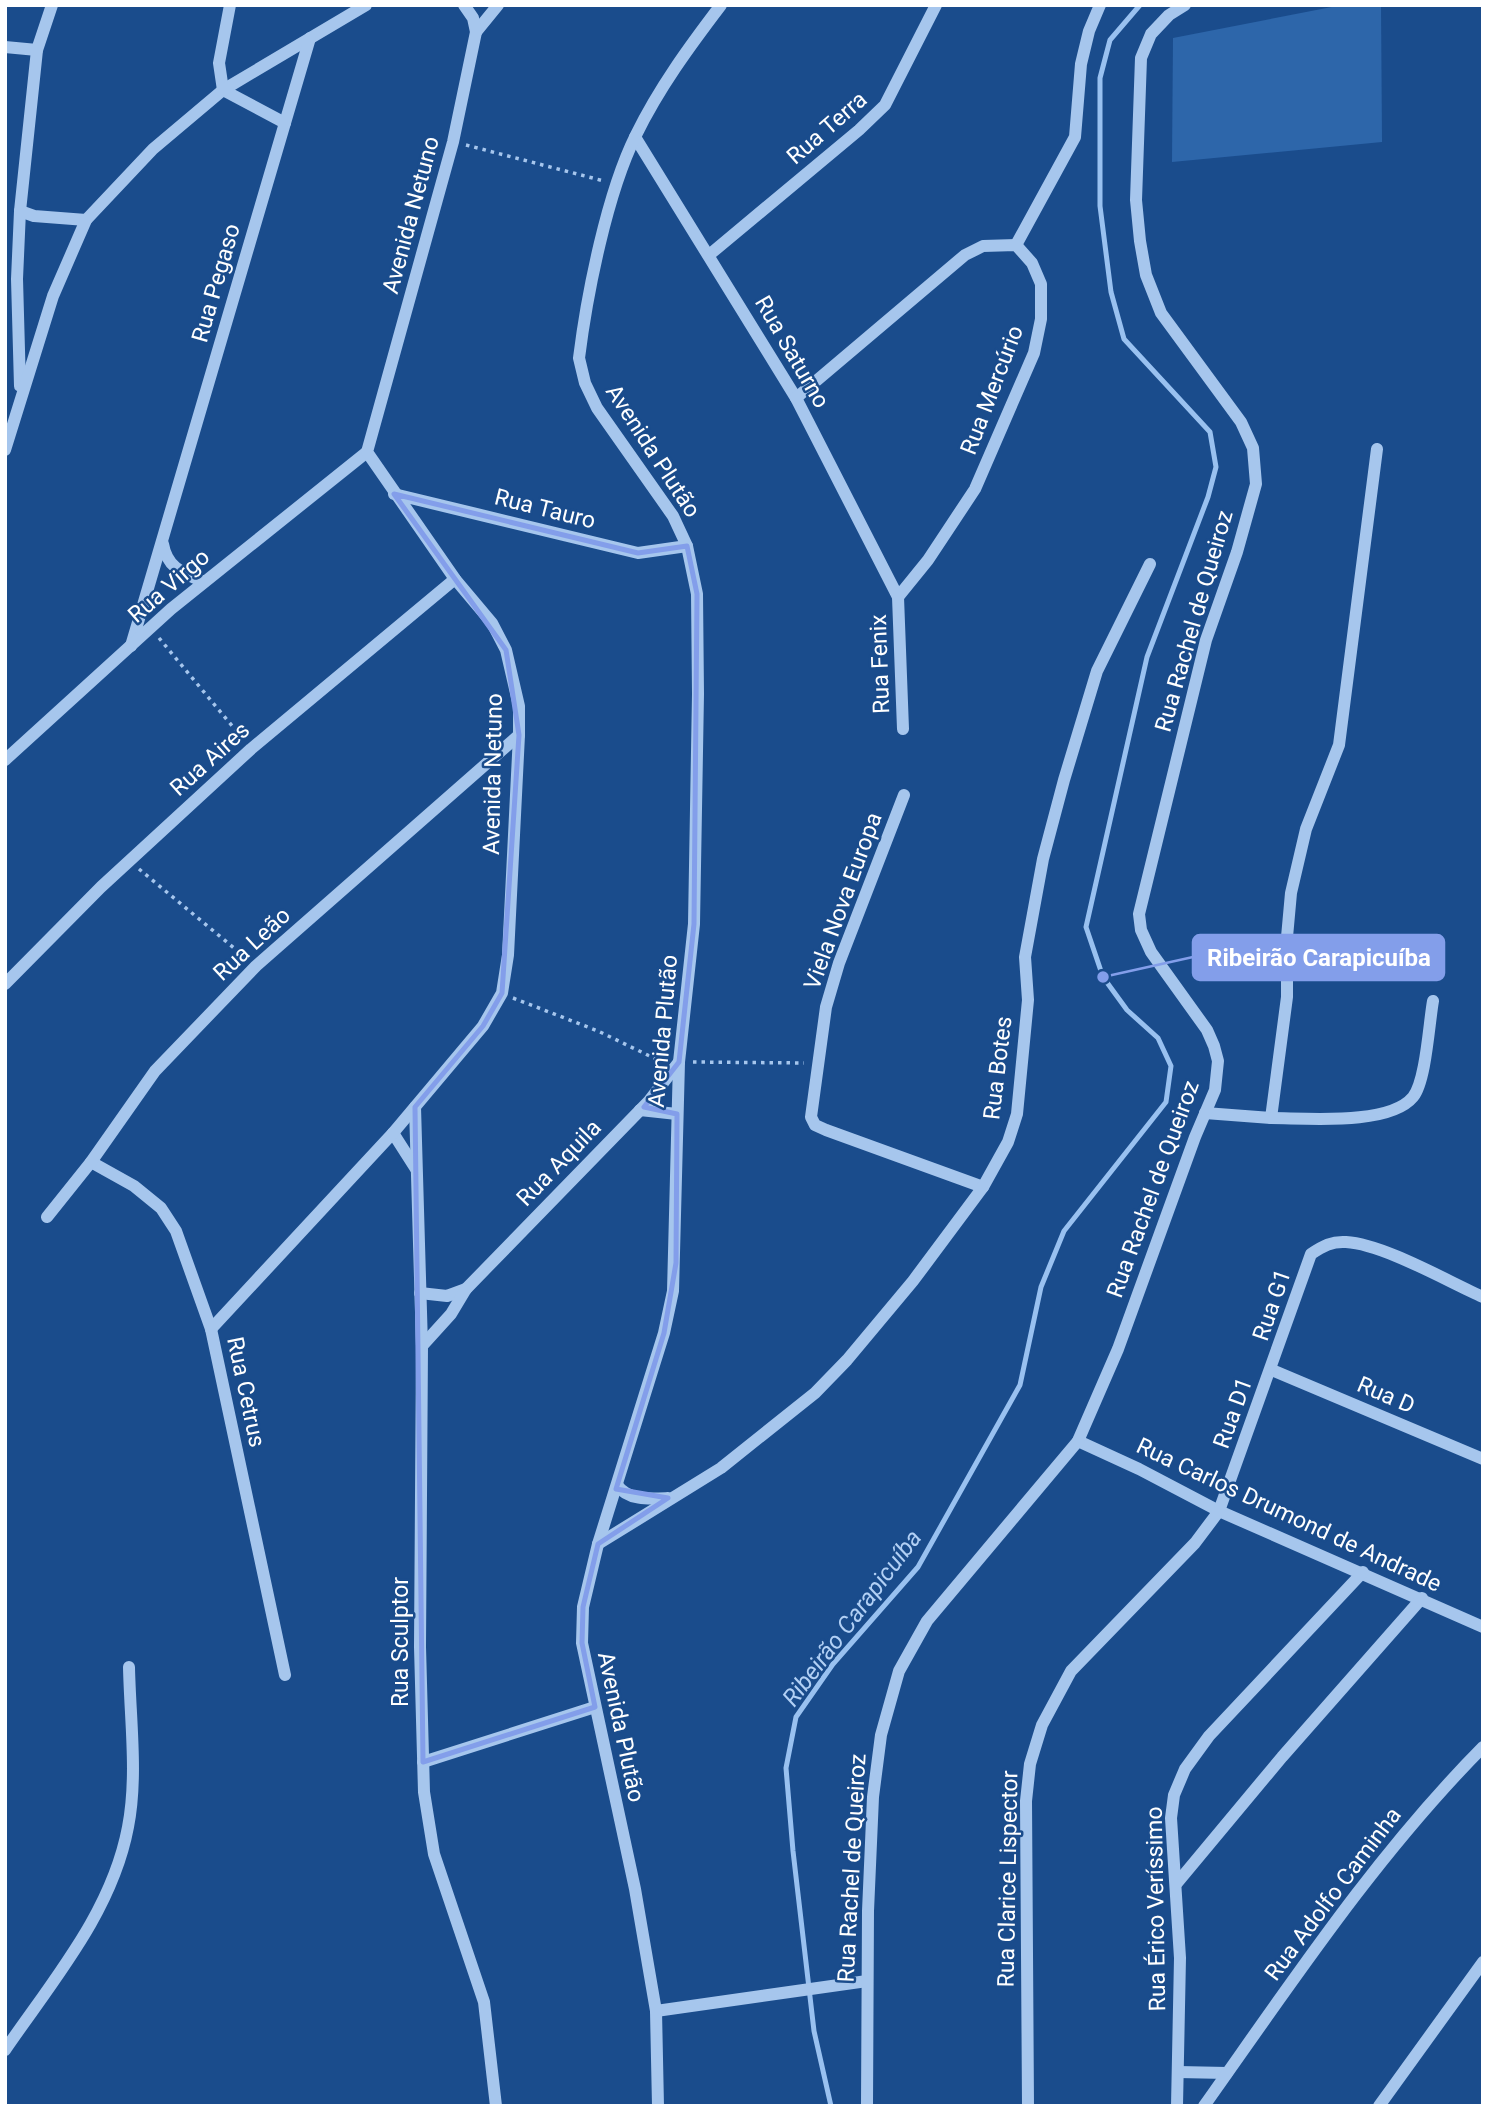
<svg xmlns="http://www.w3.org/2000/svg" width="1488" height="2111" viewBox="0 0 1488 2111" font-family="Roboto,sans-serif">
  <style>
    .green { fill: #2d66aa }
    .lines { fill: none; stroke-linecap: round; stroke-linejoin: round }
    .stream { stroke: #99c1f0; stroke-width: 5 }
    .path { stroke: #a6c6ed; stroke-width: 3.5; stroke-dasharray: 3.5 5; stroke-linecap: butt }
    .minor { stroke: #a6c6ed; stroke-width: 12 }
    .marked { fill: none; stroke: #839eea; stroke-width: 5; stroke-linejoin: round }
    .labels { text-anchor: middle; dominant-baseline: central; stroke-width: 5; stroke-linejoin: round; paint-order: stroke }
    .street-label { font-size: 23px; fill: #fff; stroke: #1a4c8c }
    .water-label { font-size: 24px; font-style: italic; fill: #b2d0f5; stroke: #1a4c8c }
    .leader { fill: none; stroke: #839eea; stroke-width: 2.5 }
    .callout-dot { fill: #839eea; stroke: #1a4c8c; stroke-width: 2.5 }
    .callout { fill: #839eea; stroke: #839eea; stroke-width: 2.5 }
    .callout-label { font-size: 24px; text-anchor: middle; font-weight: bold; fill: #fff }
  </style>
  <rect width="100%" height="100%" fill="#1a4c8c"/>
  <!-- green -->
  <path class="green" d="M1342,5H1381L1382,142L1172,162L1173,38Z"/>
  <g class="lines">
    <!-- stream -->
    <path class="stream" d="M831,2106L814,2031L793,1851L786,1768L796,1717L833,1664L918,1567L1020,1385L1041,1287L1064,1231L1166,1102L1171,1066L1158,1038L1127,1010L1103,977L1086,927L1147,657L1208,497L1216,467L1210,432L1124,339L1111,292L1100,206V78L1110,40L1140,5"/>
    <!-- path -->
    <g class="path">
      <path d="M466,145L604,181"/>
      <path d="M159,638L243,739"/>
      <path d="M139,869L246,958"/>
      <path d="M513,998L598,1031L660,1061"/>
      <path d="M693,1062L804,1063"/>
    </g>
    <!-- minor -->
    <g class="minor">
      <path d="M230,5L219,63L223,90L285,123"/>
      <path d="M476,32L498,5"/>
      <path d="M5,47L37,50"/>
      <path d="M635,137L796,398L898,597L903,729"/>
      <path d="M20,211L34,216L86,220"/>
      <path d="M1016,245L1075,137L1081,64L1089,31L1100,5"/>
      <path d="M709,255L859,130L885,105L936,5"/>
      <path d="M20,386L17,279L20,211L37,50L52,5"/>
      <path d="M796,398L965,255L983,246L1016,245L1032,263L1041,284V319L1034,353L975,489L928,560L898,597"/>
      <path d="M5,450L53,296L86,220L153,149L223,90L366,5"/>
      <path d="M394,494L638,553L687,546"/>
      <path d="M163,544C167,568 183,573 204,582"/>
      <path d="M131,646L310,38"/>
      <path d="M5,760L171,609L367,452"/>
      <path d="M904,795L839,963L826,1007L811,1117L815,1125L826,1130L983,1187"/>
      <path d="M5,984L101,887L251,749L455,579"/>
      <path d="M415,1107L422,1346L420,1647L424,1792L434,1854L484,2002L496,2106"/>
      <path d="M640,1110L677,1114"/>
      <path d="M1205,1113L1271,1118L1287,997V937L1291,893L1306,829L1339,745L1377,449"/>
      <path d="M1271,1118C1306,1118 1389,1126 1413,1097C1426,1081 1429,1023 1433,1001"/>
      <path d="M393,1133L416,1169"/>
      <path d="M91,1162L134,1186L161,1208L176,1231L211,1329L285,1675"/>
      <path d="M47,1217L91,1162L155,1071L256,966L519,735"/>
      <path d="M420,1293L447,1296L466,1289"/>
      <path d="M211,1329L393,1133L483,1026L502,993L508,955L519,735V706L506,650L492,623L455,579L367,452L453,142L476,32L473,18L464,5"/>
      <path d="M422,1346L451,1314L466,1289L649,1101L679,1062"/>
      <path d="M1272,1370L1483,1459"/>
      <path d="M1078,1441L1139,1469L1219,1511L1483,1627"/>
      <path d="M617,1485C628,1501 650,1499 668,1498"/>
      <path d="M598,1544L721,1468L815,1393L847,1360L913,1281L983,1187L1008,1142L1017,1114L1028,1000L1025,957L1043,859L1064,780L1097,671L1150,564"/>
      <path d="M423,1762L595,1707"/>
      <path d="M1177,1883L1282,1757L1422,1598"/>
      <path d="M656,2011L867,1981"/>
      <path d="M5,2050C53,1980 112,1912 128,1827C138,1776 130,1719 129,1667"/>
      <path d="M1178,2072L1227,2073"/>
      <path d="M658,2106L656,2011L635,1889L582,1643L583,1607L598,1544L664,1333L673,1291L679,1062L694,924L698,694L697,594L687,546L673,516L597,408L585,383L579,358C587,294 607,193 636,135C659,88 689,47 721,5"/>
      <path d="M867,2106L868,1911L873,1797L881,1735L899,1671L927,1621L1078,1441L1118,1349L1195,1137L1215,1090L1218,1061L1214,1046L1207,1030L1151,952L1141,930L1139,914L1206,640L1237,552L1256,484L1253,448L1241,422L1161,313L1146,275L1140,241L1136,200L1141,58L1151,34L1169,15L1185,5"/>
      <path d="M1028,2106L1026,1801L1030,1764L1042,1725L1071,1671L1195,1543L1219,1511L1311,1254C1323,1246 1332,1241 1346,1242C1383,1244 1447,1281 1483,1297"/>
      <path d="M1177,2106L1180,1958L1171,1818L1174,1795L1185,1769L1209,1736L1363,1572"/>
      <path d="M1204,2106C1292,1982 1376,1855 1483,1747"/>
      <path d="M1379,2106L1483,1962"/>
    </g>
  </g>
  <!-- marked area -->
  <path class="marked" d="M394,494L638,553L687,546L697,594L694,924L679,1062L644,1107L677,1114L676,1263L664,1333L616,1489L668,1498L598,1544L583,1607L582,1643L595,1707L423,1762L415,1107L483,1026L502,993L519,735L506,650Z"/>
  <g class="labels">
    <!-- street labels -->
    <g class="street-label">
      <text transform="translate(827 128) rotate(-41)">Rua Terra</text>
      <text transform="translate(411 215) rotate(-75)">Avenida Netuno</text>
      <text transform="translate(216 283) rotate(-74)">Rua Pegaso</text>
      <text transform="translate(792 352) rotate(60)">Rua Saturno</text>
      <text transform="translate(992 390) rotate(-69)">Rua Mercúrio</text>
      <text transform="translate(653 451) rotate(57)">Avenida Plutão</text>
      <text transform="translate(545 509) rotate(14)">Rua Tauro</text>
      <text transform="translate(169 586) rotate(-41)">Rua Virgo</text>
      <text transform="translate(1194 621) rotate(-74)">Rua Rachel de Queiroz</text>
      <text transform="translate(880 664) rotate(-92)">Rua Fenix</text>
      <text transform="translate(210 759) rotate(-42)">Rua Aires</text>
      <text transform="translate(493 774) rotate(-89)">Avenida Netuno</text>
      <text transform="translate(843 901) rotate(-70)">Viela Nova Europa</text>
      <text transform="translate(252 944) rotate(-43)">Rua Leão</text>
      <text transform="translate(663 1031) rotate(-85)">Avenida Plutão</text>
      <text transform="translate(998 1068) rotate(-83)">Rua Botes</text>
      <text transform="translate(559 1163) rotate(-46)">Rua Aquila</text>
      <text transform="translate(1153 1189) rotate(-70)">Rua Rachel de Queiroz</text>
      <text transform="translate(1272 1305) rotate(-71)">Rua G1</text>
      <text transform="translate(246 1392) rotate(78)">Rua Cetrus</text>
      <text transform="translate(1386 1395) rotate(23)">Rua D</text>
      <text transform="translate(1233 1413) rotate(-70)">Rua D1</text>
      <text transform="translate(1289 1515) rotate(25)">Rua Carlos Drumond de Andrade</text>
      <text transform="translate(400 1642) rotate(-90)">Rua Sculptor</text>
      <text transform="translate(621 1727) rotate(78)">Avenida Plutão</text>
      <text transform="translate(852 1868) rotate(-87)">Rua Rachel de Queiroz</text>
      <text transform="translate(1008 1879) rotate(-89)">Rua Clarice Lispector</text>
      <text transform="translate(1333 1894) rotate(-53)">Rua Adolfo Caminha</text>
      <text transform="translate(1156 1909) rotate(-91)">Rua Érico Veríssimo</text>
    </g>
    <!-- water labels -->
    <g class="water-label">
      <text transform="translate(852 1618) rotate(-53)">Ribeirão Carapicuíba</text>
    </g>
  </g>
  <!-- callouts -->
  <path class="leader" d="M1103 977L1193 957"/>
  <circle class="callout-dot" cx="1103" cy="977" r="7"/>
  <rect class="callout" x="1193" y="935" width="251" height="45" rx="7"/>
  <g class="callout-label">
    <text x="1319" y="966">Ribeirão Carapicuíba</text>
  </g>
  <!-- border -->
  <rect width="1488" height="2111" fill="none" stroke="#ffffff" stroke-width="14"/>
</svg>
